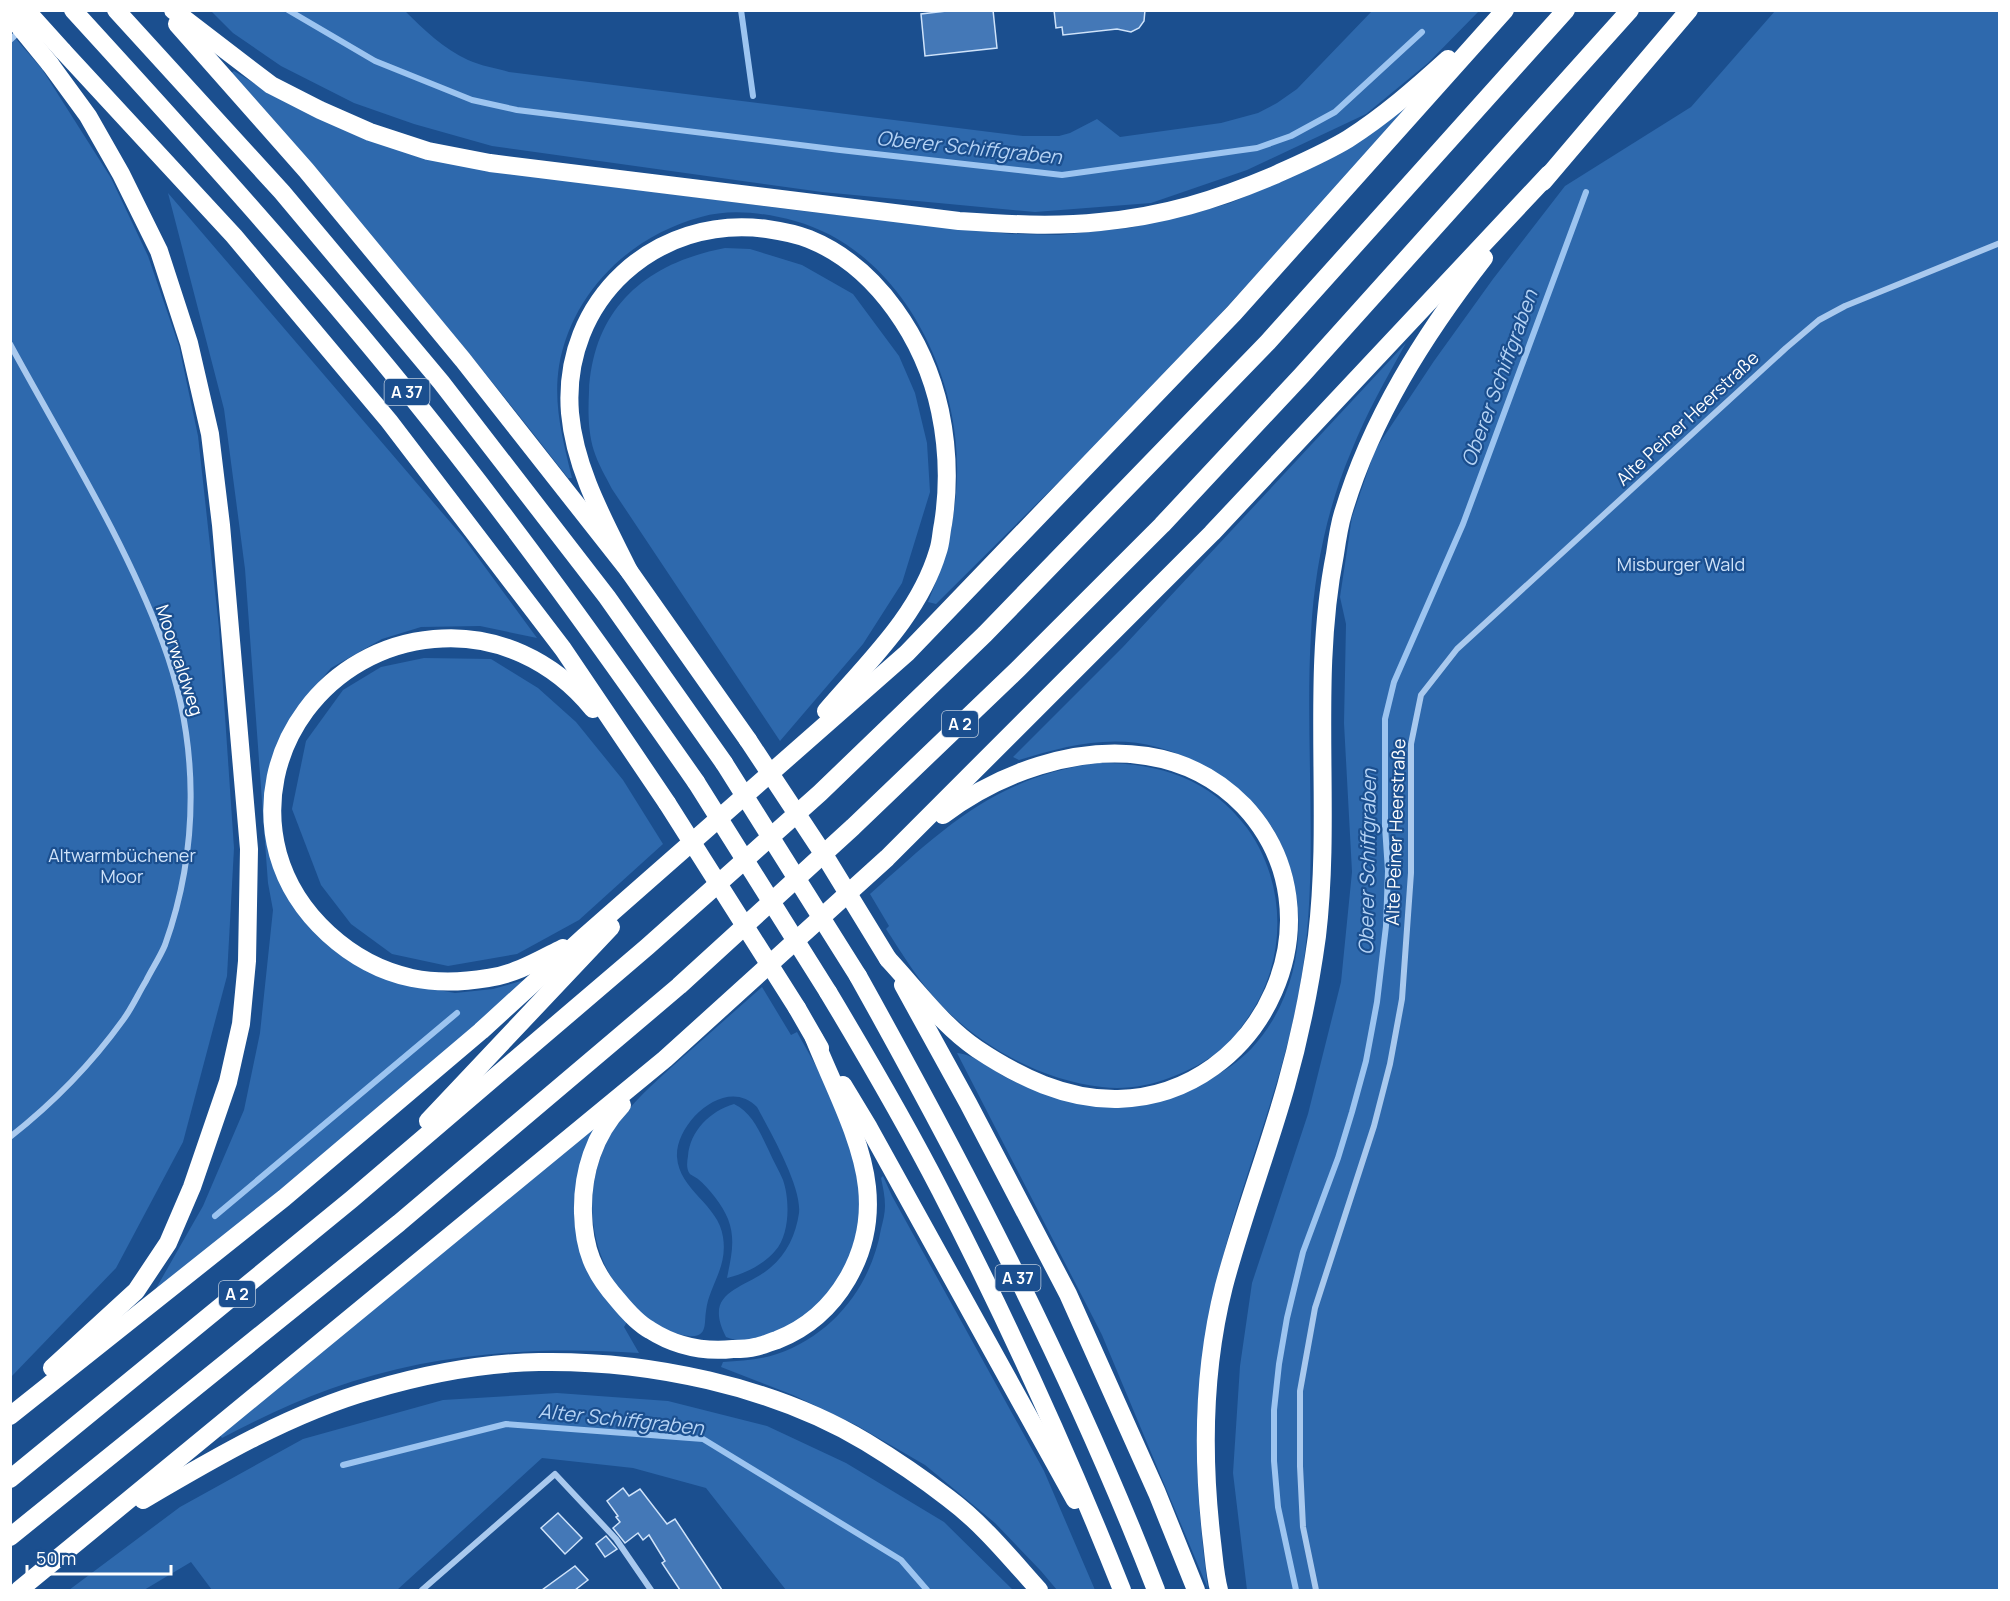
<svg xmlns="http://www.w3.org/2000/svg" width="2010" height="1601" viewBox="0 0 2010 1601" font-family="Manrope,sans-serif">
  <style>
    .green { fill: #2e69ad }
    .lines { fill: none; stroke-linecap: round; stroke-linejoin: round }
    .stream { stroke: #9cc4f0; stroke-width: 6 }
    .building { fill: #4478b7; stroke: #cfe3fa; stroke-width: 1.5 }
    .minor { stroke: #a9c9ee; stroke-width: 6 }
    .motorway { stroke: #fff; stroke-width: 18 }
    .motorway-bridge { stroke: #fff; stroke-width: 18 }
    .labels { text-anchor: middle; dominant-baseline: central; stroke-width: 4.5; stroke-linejoin: round; paint-order: stroke }
    .shield { fill: #1b4f8f; stroke: #bbcadd; stroke-width: 1.5 }
    .shield-label { font-size: 16px; font-weight: bold; fill: #fff }
    .street-label { font-size: 18px; fill: #fff; stroke: #1b4f8f }
    .park-label { font-size: 18px; fill: #cfe3fa; stroke: #1b4f8f }
    .water-label { font-size: 20px; font-style: italic; fill: #b5d3f5; stroke: #1b4f8f }
  </style>
  <rect width="100%" height="100%" fill="#1b4f8f"/>
  <!-- green -->
  <g class="green">
    <path d="M211,11H405C423,29 444,49 468,60C481,66 496,68 509,72L1023,136H1059L1070,133L1097,119L1120,137L1221,123L1258,113L1277,103L1297,89L1372,11H1479L1428,63L1366,114L1247,170L1151,203L1035,212L822,192L492,146L414,124L354,103L281,66L233,33Z"/>
    <path d="M1775,11H1999V1590H1247L1233,1473L1240,1366L1252,1283L1308,1114L1341,982L1352,872L1344,723L1346,624L1340,597L1352,517L1375,450L1434,361L1493,279L1565,186L1691,107Z"/>
    <path d="M10,32L42,69L111,178L148,256L179,346L198,436L219,628L234,848L227,976L183,1142L116,1268L11,1377Z"/>
    <path d="M234,71L289,104L362,138L491,171L803,211L1010,234L1059,235L1129,228L1199,212L1230,203L1291,177L1403,109L1405,112L1152,389L936,604L928,602C945,561 956,519 957,475C960,373 900,250 795,221C765,213 731,208 701,217C630,236 572,292 559,366C553,405 563,441 572,478H568C461,339 346,206 230,74Z"/>
    <path d="M168,193L463,537L537,638L480,626L421,627L382,639L331,668L296,709L268,824L333,949L364,970L410,985L455,993L493,989L528,979L397,1096L154,1292L203,1206L244,1110L260,1033L273,910L268,883L245,569L224,409Z"/>
    <path d="M725,248L750,249L802,265L853,294L899,356L915,393L927,443L930,492L902,583L863,644L780,741L612,489C606,477 598,464 594,451C588,432 588,411 589,392C593,308 646,263 725,248Z"/>
    <path d="M1406,343C1386,379 1366,414 1351,452C1327,508 1314,572 1311,633C1304,753 1321,874 1299,992C1282,1085 1244,1173 1221,1264C1216,1283 1214,1302 1210,1321C1204,1357 1197,1393 1197,1429C1196,1483 1201,1536 1208,1589L1102,1335L957,1053C976,1055 992,1070 1009,1079C1029,1089 1052,1093 1074,1098C1085,1101 1097,1105 1109,1106C1117,1108 1128,1106 1136,1106C1162,1103 1186,1093 1208,1080C1223,1072 1240,1061 1252,1048C1309,986 1314,885 1265,817C1240,783 1198,758 1157,747C1111,734 1064,746 1019,760L1013,757L1123,647Z"/>
    <path d="M424,658L491,659L538,688L576,722L623,780L663,844L579,920L517,954L448,966L392,954L351,924L321,885L292,809L306,741L343,690L381,667Z"/>
    <path d="M1096,763C1156,762 1209,777 1247,828C1288,885 1287,963 1247,1019C1240,1029 1233,1040 1224,1047C1208,1061 1188,1071 1169,1078C1148,1086 1124,1090 1102,1087C1039,1080 975,1044 933,996C915,975 901,952 886,929L889,926L870,894C943,829 994,778 1096,763Z"/>
    <path d="M762,987L791,1035L797,1032C816,1067 849,1119 857,1157C869,1217 852,1285 799,1320C779,1333 749,1347 726,1337C702,1290 744,1290 770,1268C787,1254 796,1234 799,1213C802,1187 770,1131 757,1107C726,1075 675,1123 677,1157C679,1190 719,1205 723,1237C728,1268 709,1285 706,1311C704,1323 708,1338 689,1336C659,1333 628,1306 614,1282C583,1232 585,1168 620,1120C638,1096 662,1076 684,1056C710,1033 736,1010 762,987Z"/>
    <path d="M734,1104C753,1113 760,1133 769,1151C773,1161 779,1170 783,1180C790,1200 790,1235 775,1251C763,1265 744,1274 727,1278C731,1257 736,1240 728,1219C723,1206 709,1188 698,1179C697,1178 691,1175 690,1174C686,1169 687,1162 688,1156C690,1131 710,1111 734,1104Z"/>
    <path d="M595,1125C584,1160 567,1196 577,1234C579,1244 585,1254 589,1264C599,1287 608,1305 627,1322L624,1327L639,1353C533,1346 430,1353 330,1389C293,1402 257,1420 222,1438L220,1435Z"/>
    <path d="M883,1176L892,1196L1044,1471L1095,1590H1057L1041,1571L995,1523L925,1465L856,1425L793,1395L721,1367L723,1362C741,1361 760,1360 777,1354C833,1335 871,1286 881,1229C883,1221 885,1213 885,1206C885,1197 883,1187 881,1178Z"/>
    <path d="M557,1393L668,1401L767,1426L846,1463L944,1522L1013,1590H786L706,1488L633,1468L542,1458L397,1590H212L191,1562L144,1590H69L180,1507L303,1439L443,1400Z"/>
  </g>
  <g class="lines">
    <!-- stream -->
    <g class="stream">
      <path d="M288,10L375,61L472,100L517,110L840,150L1062,175L1257,148L1291,136L1335,112L1422,32"/>
      <path d="M741,10L753,96"/>
      <path d="M215,1216L457,1013"/>
      <path d="M343,1465L506,1424L703,1439L901,1560L927,1590"/>
      <path d="M1296,1590L1278,1507L1274,1461V1410L1279,1364L1287,1318L1303,1252L1338,1158L1352,1112L1366,1061L1377,1002L1386,926L1388,871L1385,826V719L1394,682L1463,524L1586,192"/>
    </g>
  </g>
  <!-- building -->
  <g class="building">
    <path d="M955,10H993L997,48L925,56L921,14Z"/>
    <path d="M1054,10H1145L1144,21L1139,28L1131,32L1117,29L1063,35L1062,27L1056,28Z"/>
    <path d="M623,1488L629,1496L640,1489L667,1524L675,1519L722,1590H680L662,1563L665,1561L649,1535L643,1540L638,1533L625,1543L613,1528L620,1522L616,1517L618,1516L607,1501Z"/>
    <path d="M558,1513L582,1538L565,1554L541,1528Z"/>
    <path d="M606,1536L617,1549L605,1557L596,1544Z"/>
    <path d="M575,1566L588,1580L575,1590H542Z"/>
  </g>
  <g class="lines">
    <!-- minor -->
    <g class="minor">
      <path d="M10,40L21,30"/>
      <path d="M10,344C63,442 124,538 163,643C199,740 200,847 165,945C160,957 152,969 146,981C138,994 132,1008 123,1020C92,1063 52,1104 10,1137"/>
      <path d="M422,1590L555,1474L616,1539L651,1590"/>
      <path d="M1316,1590L1303,1527L1300,1466V1391L1315,1308L1374,1126L1390,1064L1402,999L1411,873V744L1421,695L1457,649L1786,348L1819,320L1845,306L2000,243"/>
    </g>
    <!-- motorway -->
    <g class="motorway">
      <path d="M73,10C190,138 306,266 415,401C514,524 606,653 696,782"/>
      <path d="M116,10L282,192L441,382L607,597L724,763"/>
      <path d="M173,10L271,85L320,110L370,132L428,151L490,163L959,221C1006,224 1053,227 1100,222C1164,216 1216,200 1275,175C1299,164 1325,153 1348,139C1384,116 1416,88 1448,59"/>
      <path d="M177,24L306,170L463,360L629,571L748,740"/>
      <path d="M63,51L234,236L389,421L563,649L667,803"/>
      <path d="M50,64L88,116L121,174L159,251L189,343L210,434L221,525L249,849L247,961L241,1024L228,1082L192,1187L168,1243L136,1291L52,1368"/>
      <path d="M1543,182L1689,10"/>
      <path d="M629,571C605,522 575,470 570,413C561,300 656,214 767,229C781,231 796,234 809,239C878,267 925,341 940,411C948,449 949,486 943,524C941,533 941,543 938,551C919,615 868,662 826,711"/>
      <path d="M563,948C539,960 516,974 488,978C464,982 436,983 412,978C351,965 295,915 278,854C250,749 328,648 434,639C496,633 554,661 593,709"/>
      <path d="M888,959C916,989 943,1026 977,1049C1019,1077 1066,1100 1118,1099C1264,1095 1345,914 1244,806C1217,778 1185,762 1147,756C1076,745 999,773 943,815"/>
      <path d="M858,976C969,1175 1074,1378 1156,1590"/>
      <path d="M903,985L968,1103L1068,1294L1157,1493L1196,1590"/>
      <path d="M828,992C867,1057 905,1122 940,1190C1007,1320 1068,1454 1122,1590"/>
      <path d="M797,1008L820,1048"/>
      <path d="M843,1085L869,1128L1075,1500"/>
      <path d="M622,1105C594,1134 582,1173 583,1213C584,1249 593,1272 617,1299C626,1310 637,1323 650,1330C675,1346 704,1352 733,1349C740,1349 748,1349 755,1347C762,1346 770,1342 777,1340C838,1316 874,1252 867,1187C862,1139 832,1083 814,1038"/>
      <path d="M428,1121L611,927"/>
      <path d="M10,1416L284,1198L481,1031L584,937L907,653L1234,313L1505,10"/>
      <path d="M10,1479L352,1199L647,947L820,793L985,634L1268,342L1566,10"/>
      <path d="M143,1500C216,1457 291,1413 372,1390C426,1374 483,1363 539,1362C647,1360 773,1386 866,1442C894,1459 922,1478 948,1498C983,1524 1011,1559 1039,1590"/>
      <path d="M10,1537L399,1223L679,986L853,827L1018,669L1162,525L1302,375L1630,10"/>
      <path d="M19,1590L665,1059L887,858L1212,533L1549,174"/>
      <path d="M1219,1590C1215,1575 1214,1558 1212,1542C1202,1458 1203,1369 1224,1286C1242,1218 1267,1153 1286,1086C1300,1037 1310,987 1317,936C1332,809 1310,680 1335,554C1337,540 1339,526 1343,513C1371,419 1424,335 1484,258"/>
    </g>
    <!-- motorway-bridge -->
    <g class="motorway-bridge">
      <path d="M26,10L63,51"/>
      <path d="M10,15L50,64"/>
      <path d="M748,740L828,861L888,959"/>
      <path d="M724,763L858,976"/>
      <path d="M696,782L828,992"/>
      <path d="M667,803L797,1008"/>
    </g>
  </g>
  <g class="labels">
    <!-- shield labels -->
    <g class="shield">
      <rect x="384.5" y="379" width="45" height="26" rx="4.5"/>
      <rect x="942" y="711" width="36" height="26" rx="4.5"/>
      <rect x="995.5" y="1265" width="45" height="26" rx="4.5"/>
      <rect x="219" y="1281" width="36" height="26" rx="4.5"/>
    </g>
    <g class="shield-label">
      <text x="407" y="392">A 37</text>
      <text x="960" y="724">A 2</text>
      <text x="1018" y="1278">A 37</text>
      <text x="237" y="1294">A 2</text>
    </g>
    <!-- street labels -->
    <g class="street-label">
      <text transform="translate(1687 418) rotate(-43)">Alte Peiner Heerstraße</text>
      <text transform="translate(180 660) rotate(72)">Moorwaldweg</text>
      <text transform="translate(1395 832) rotate(-88)">Alte Peiner Heerstraße</text>
    </g>
    <!-- park labels -->
    <g class="park-label">
      <text x="1681" y="564">Misburger Wald</text>
      <text x="122" y="855">Altwarmbüchener<tspan x="122" dy="21">Moor</tspan></text>
    </g>
    <!-- water labels -->
    <g class="water-label">
      <text transform="translate(969 147) rotate(6)">Oberer Schiffgraben</text>
      <text transform="translate(1499 378) rotate(-70)">Oberer Schiffgraben</text>
      <text transform="translate(1367 862) rotate(-89)">Oberer Schiffgraben</text>
      <text transform="translate(621 1419) rotate(6)">Alter Schiffgraben</text>
    </g>
  </g>
  <!-- border -->
  <rect width="2010" height="1601" fill="none" stroke="#ffffff" stroke-width="24"/>
  <!-- scale -->
  <path d="M27 1565v9h144v-9" fill="none" stroke="#ffffff" stroke-width="3"/>
  <text x="36" y="1565" font-size="18" fill="#ffffff" stroke="#1b4f8f" stroke-width="4.5" paint-order="stroke">50 m</text>
</svg>
